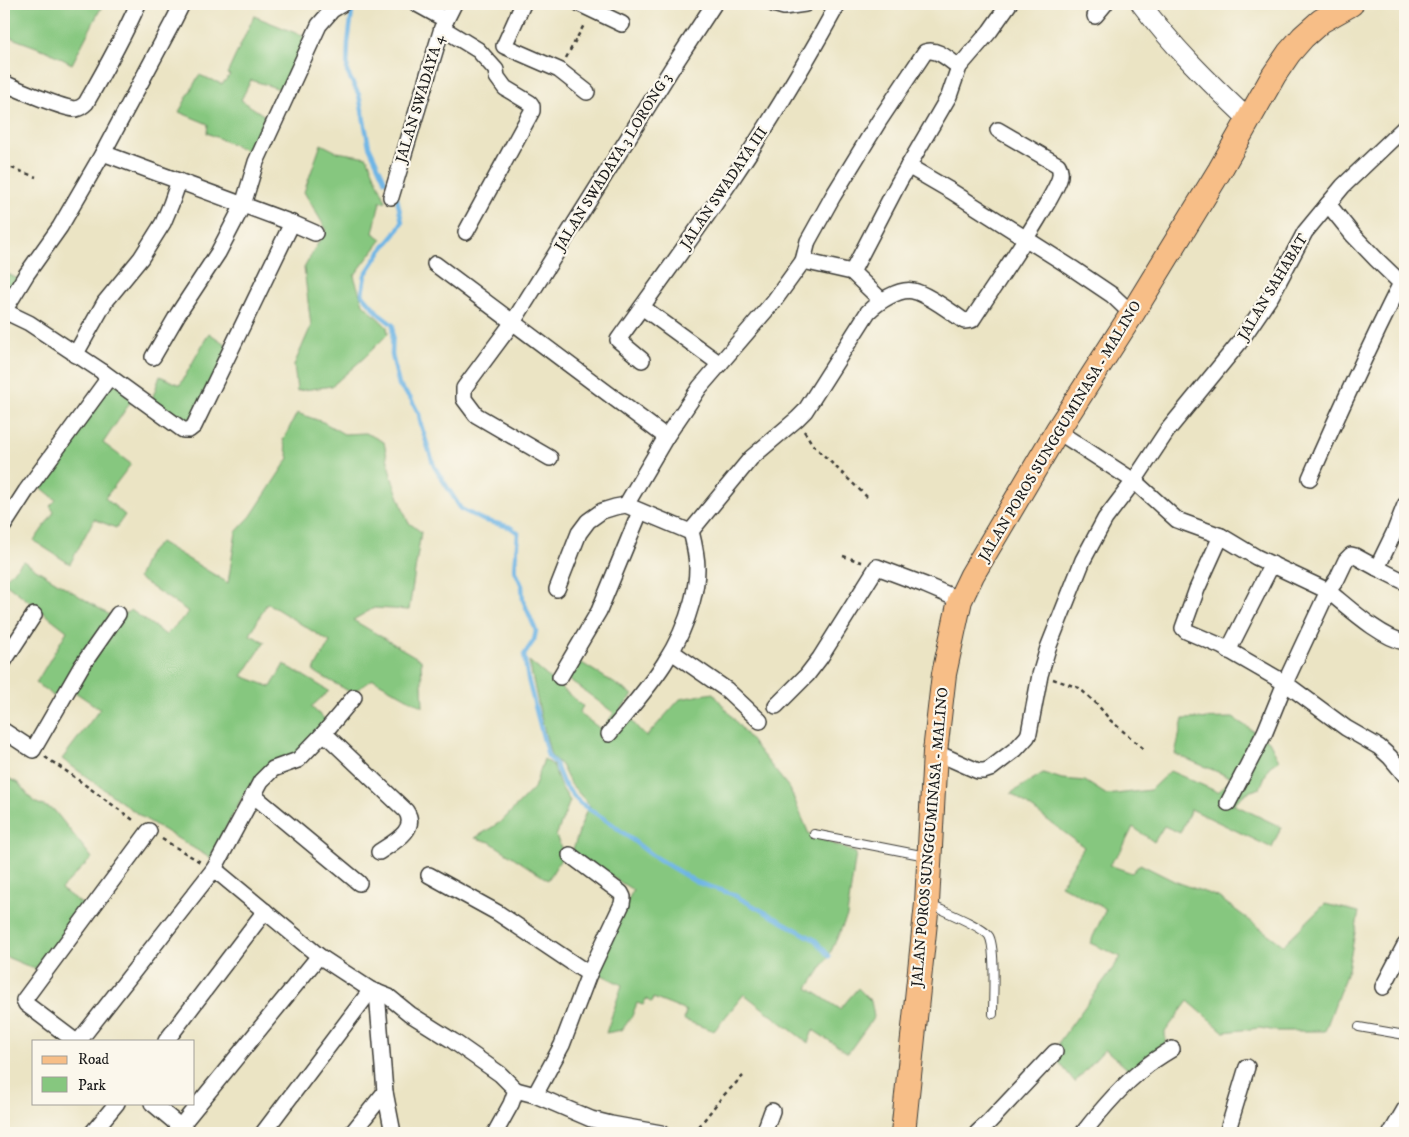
<svg xmlns="http://www.w3.org/2000/svg" width="1409" height="1137" viewBox="0 0 1409 1137" font-family="'IM FELL DW Pica',serif">
  <style>
    .green { fill: #86c77f; stroke: #51724e }
    .lines { fill: none; stroke-linecap: round; stroke-linejoin: round }
    .stream { stroke: #6eb5e5; stroke-width: 4.5 }
    .service-casing { stroke: #3b3a35; stroke-width: 10 }
    .minor-casing { stroke: #3b3a35; stroke-width: 18 }
    .tertiary-casing { stroke: #3b3a35; stroke-width: 21 }
    .primary-casing { stroke: #3b3a35; stroke-width: 26 }
    .path { stroke: #3b3a35; stroke-width: 2.5; stroke-dasharray: 4 4; stroke-linecap: butt }
    .service { stroke: #fff; stroke-width: 8 }
    .minor { stroke: #fff; stroke-width: 15 }
    .tertiary { stroke: #fff; stroke-width: 19 }
    .primary { stroke: #f7be87; stroke-width: 24 }
    .labels { text-anchor: middle; dominant-baseline: central; stroke-width: 4.5; stroke-linejoin: round; paint-order: stroke }
    .street-label { font-size: 15px; fill: #1c1c1c; stroke: #fbf7ec }
  </style>
  <rect width="100%" height="100%" fill="#fbf7ec"/>
  <filter id="ink" filterUnits="userSpaceOnUse"><feTurbulence type="fractalNoise" baseFrequency=".02" numOctaves="2"/><feDisplacementMap in="SourceGraphic" scale="10" xChannelSelector="R" yChannelSelector="G"/><feConvolveMatrix kernelMatrix="1 2 1 2 8 2 1 2 1" color-interpolation-filters="sRGB"/></filter>
  <filter id="wash" filterUnits="userSpaceOnUse"><feTurbulence type="fractalNoise" baseFrequency=".0096" numOctaves="4" result="noise"/><feDisplacementMap in="SourceGraphic" scale="20" xChannelSelector="R" yChannelSelector="G"/><feGaussianBlur stdDeviation="1.12" result="paint"/><feColorMatrix in="noise" values="0 0 0 0 0 0 0 0 0 0 0 0 0 0 0 0 0 1.4 0 .05"/><feComposite in="paint" operator="in"/></filter>
  <g filter="url(#wash)">
    <rect width="100%" height="100%" fill="#ebe4c4"/>
    <!-- green -->
    <g class="green">
      <path d="M4,4H103L72,64L47,51L4,35Z"/>
      <path d="M254,16L308,38L283,90L251,80L241,100L271,120L256,155L207,133L208,124L179,112L199,75L222,84L230,75L227,74Z"/>
      <path d="M321,144L337,152L367,157L386,201L380,202L373,233L382,239L354,276L363,304L387,327L388,334L365,357L332,386L297,391L294,365L311,326L304,268L326,229L304,192Z"/>
      <path d="M4,272L18,279L4,294Z"/>
      <path d="M209,333L234,350L191,433L152,399L160,376L180,385Z"/>
      <path d="M112,377L134,397L103,443L131,464L105,498L125,515L116,528L94,519L70,564L34,541L54,512L50,506L56,500L36,483Z"/>
      <path d="M297,413L323,422L344,434L366,433L384,442L391,476L408,522L421,532L409,610L374,608L353,620L421,660L423,707L373,679L352,693L313,671L330,642L267,603L250,635L265,642L242,676L271,687L284,664L329,691L311,707L326,720L302,750L269,766L246,790L210,858L142,817L62,759L100,709L66,686L55,697L36,683L67,631L4,582V580L23,561L116,619L131,610L166,635L189,612L138,578L147,556L160,542L228,583L236,532L251,516L289,458L283,440Z"/>
      <path d="M577,660L633,695L621,709L646,737L680,699L713,693L790,789L809,834L856,853L847,916L829,956L808,988L840,1009L858,988L871,1001L874,1017L848,1053L813,1030L808,1043L744,994L714,1031L684,1020L686,1011L653,998L652,1003L646,999L643,1005L637,1003L632,1016L622,1030L606,1033L622,985L594,971L633,890L572,852L586,811L590,806L570,783L561,765L551,756L541,717L529,661L583,706L579,713L602,730L614,713L566,677Z"/>
      <path d="M1233,718L1269,741L1279,760L1269,767L1260,788L1246,793L1233,804L1281,827L1272,848L1191,809L1180,833L1164,826L1154,842L1133,827L1122,849L1109,865L1132,873L1140,864L1174,881L1218,897L1283,945L1325,904L1359,912L1348,969L1325,1031H1276L1260,1028L1224,1032L1188,1001L1165,1032L1166,1056L1132,1073L1105,1049L1075,1082L1058,1061L1059,1042L1121,957L1090,943L1106,909L1061,885L1084,847L1011,793L1043,773L1062,779L1085,781L1107,795L1150,790L1170,771L1218,792L1232,778L1175,754L1183,719Z"/>
      <path d="M544,759L553,765L560,785L570,801L556,836L564,854L548,880L490,842L475,838L502,821L534,788Z"/>
      <path d="M4,776L18,783L34,802L54,810L92,858L61,889L86,907L35,969L4,956Z"/>
    </g>
    <g class="lines">
      <!-- stream -->
      <g class="stream">
        <path d="M353,4L348,43L347,72L359,95L369,146L385,181"/>
        <path d="M397,198L402,222L395,234L380,252L365,275L362,294L380,315L393,325L392,355L399,385L411,399L419,414L421,425L434,466L461,509L483,520L510,527L518,533L515,570L522,586L523,600L536,631L534,640L524,655L528,679L548,756L555,763L563,783L580,803L612,824L653,856L696,882L732,894L815,940L829,956"/>
      </g>
    </g>
  </g>
  <g filter="url(#ink)">
    <g class="lines">
      <!-- service casing -->
      <g class="service-casing">
        <g id="service">
          <path d="M814,834L926,856"/>
          <path d="M931,905C943,911 982,926 989,936C996,948 993,998 993,1014"/>
          <path d="M1359,1027L1405,1035"/>
        </g>
      </g>
      <!-- minor casing -->
      <g class="minor-casing">
        <g id="minor">
          <path d="M182,4L174,20L103,153L60,227L26,275L4,311L29,323L103,372L183,430H189L194,426L292,223"/>
          <path d="M417,4L446,20"/>
          <path d="M523,4L504,46L559,70L587,92"/>
          <path d="M580,4L622,24"/>
          <path d="M773,4L784,7L805,4"/>
          <path d="M1095,16L1105,4"/>
          <path d="M442,28L478,50L496,70L497,77L505,88L530,103L532,106V111L466,232"/>
          <path d="M4,83C17,89 64,109 76,109C81,108 83,106 86,103C105,70 123,38 138,4"/>
          <path d="M103,153L292,223L315,233"/>
          <path d="M908,166L951,191L1072,268L1112,295L1132,314"/>
          <path d="M391,197L442,28L454,4"/>
          <path d="M1328,204L1353,235L1376,259L1405,287"/>
          <path d="M803,261L808,241L833,196L879,121L925,52C937,47 950,61 959,67"/>
          <path d="M435,264L666,437"/>
          <path d="M852,272L899,182L949,96L959,67L990,31L1009,4"/>
          <path d="M642,307L720,364"/>
          <path d="M75,355L105,302L141,258L163,223L171,204L179,181"/>
          <path d="M153,357L178,314L218,253L243,205L256,162L319,25L332,10L342,4"/>
          <path d="M642,360L618,340C656,287 695,234 732,179C770,123 805,64 838,4"/>
          <path d="M1057,431L1134,481L1177,520L1221,536"/>
          <path d="M550,458L476,415L464,399V388L513,322L672,68L714,4"/>
          <path d="M1310,478C1339,412 1369,347 1401,283L1405,277"/>
          <path d="M626,505L666,437L700,387L774,301L803,261L852,272L881,300"/>
          <path d="M4,525L26,491L105,383L106,378L103,372"/>
          <path d="M1221,536L1256,557L1328,591L1285,683L1221,646L1186,631L1183,628L1197,589Z"/>
          <path d="M1377,568L1394,533L1405,505"/>
          <path d="M1405,582L1377,568L1355,556L1351,555L1346,560L1337,579L1328,591C1348,607 1381,638 1405,642"/>
          <path d="M557,589L579,533L588,521L602,511L615,507L626,505L688,531H691L751,458L797,419L805,411L868,312C878,302 899,288 913,291C925,293 953,313 964,321L972,320C994,286 1018,252 1039,217C1046,205 1054,193 1059,180C1061,174 1061,170 1058,165L998,130"/>
          <path d="M1228,651L1272,564"/>
          <path d="M672,652L727,690L760,721"/>
          <path d="M4,661L34,615"/>
          <path d="M560,677L599,611L640,512"/>
          <path d="M776,706L807,675L820,658L877,567L925,585L960,600"/>
          <path d="M4,731L33,750L81,667L118,614"/>
          <path d="M324,733L354,697"/>
          <path d="M609,734C644,691 677,658 692,602C695,591 697,580 697,568C697,556 694,543 691,531"/>
          <path d="M935,752L978,771H984L990,769L1016,749L1027,737L1029,733L1040,675L1048,648L1083,560L1105,519L1134,481L1167,431L1239,343L1271,296L1305,232L1343,186L1405,127"/>
          <path d="M253,795L359,883"/>
          <path d="M1228,803L1265,732L1285,683L1346,728L1379,747L1390,757L1405,775"/>
          <path d="M570,855L621,893L623,897L622,904L589,974"/>
          <path d="M214,869L261,781L273,769L298,760L324,733L406,811C419,830 392,843 379,852"/>
          <path d="M429,875L498,913L589,974L562,1045L535,1095L516,1090"/>
          <path d="M1383,987L1405,945"/>
          <path d="M377,992L385,1092L393,1133"/>
          <path d="M75,1041L26,1004L24,1000L149,831"/>
          <path d="M79,1041L214,869L319,956L371,990L389,997L410,1014L453,1041L500,1074L516,1090L511,1104L495,1133"/>
          <path d="M166,1041L265,911"/>
          <path d="M535,1095L591,1119L611,1124L661,1133"/>
          <path d="M152,1103L188,1133"/>
          <path d="M92,1133L117,1103"/>
          <path d="M175,1133L319,956"/>
          <path d="M263,1133L371,990"/>
          <path d="M352,1133L385,1092"/>
          <path d="M764,1133L772,1111"/>
          <path d="M977,1133L989,1122L1055,1052"/>
          <path d="M1083,1133C1101,1110 1120,1087 1143,1069C1152,1061 1162,1055 1172,1049"/>
          <path d="M1227,1133L1247,1067"/>
          <path d="M1391,1133L1405,1109"/>
        </g>
      </g>
      <!-- tertiary casing -->
      <g class="tertiary-casing">
        <path id="tertiary" d="M1141,4C1173,47 1210,83 1249,120"/>
      </g>
      <!-- primary casing -->
      <g class="primary-casing">
        <path id="primary" d="M903,1133L927,903L935,752L944,674L960,600L972,575L1057,431L1132,314L1220,170L1274,75L1289,53L1303,37L1321,21L1351,4"/>
      </g>
      <!-- path -->
      <g class="path">
        <path d="M566,58L585,23"/>
        <path d="M4,165L36,177"/>
        <path d="M804,431L813,445L867,497"/>
        <path d="M843,556L864,563"/>
        <path d="M1053,679L1079,688L1097,704L1110,720L1145,750"/>
        <path d="M45,757L66,771L136,822"/>
        <path d="M162,839L202,863"/>
        <path d="M694,1133L722,1097L743,1076"/>
      </g>
      <!-- service -->
      <use href="#service" class="service"/>
      <!-- minor -->
      <use href="#minor" class="minor"/>
      <!-- tertiary -->
      <use href="#tertiary" class="tertiary"/>
      <!-- primary -->
      <use href="#primary" class="primary"/>
    </g>
  </g>
  <g class="labels">
    <!-- street labels -->
    <g class="street-label">
      <text transform="translate(420 99) rotate(-73)">JALAN SWADAYA 4</text>
      <text transform="translate(613 162) rotate(-58)">JALAN SWADAYA 3 LORONG 3</text>
      <text transform="translate(724 188) rotate(-56)">JALAN SWADAYA III</text>
      <text transform="translate(1273 287) rotate(-59)">JALAN SAHABAT</text>
      <text transform="translate(1060 431) rotate(-59)">JALAN POROS SUNGGUMINASA - MALINO</text>
      <text transform="translate(930 837) rotate(-85)">JALAN POROS SUNGGUMINASA - MALINO</text>
    </g>
  </g>
  <!-- margin -->
  <rect width="1409" height="1137" fill="none" stroke="#fbf7ec" stroke-width="20"/>
  <!-- legend -->
  <rect x="32" y="1040" width="162" height="65" fill="#fbf7ec" stroke="#a29f99"/>
  <rect x="42" y="1056" width="25" height="8" fill="#f7be87" stroke="#a29f99"/>
  <text x="78" y="1064" font-size="15" fill="#1c1c1c">Road</text>
  <rect x="42" y="1077" width="25" height="15" fill="#86c77f" stroke="#a29f99"/>
  <text x="78" y="1090" font-size="15" fill="#1c1c1c">Park</text>
</svg>
